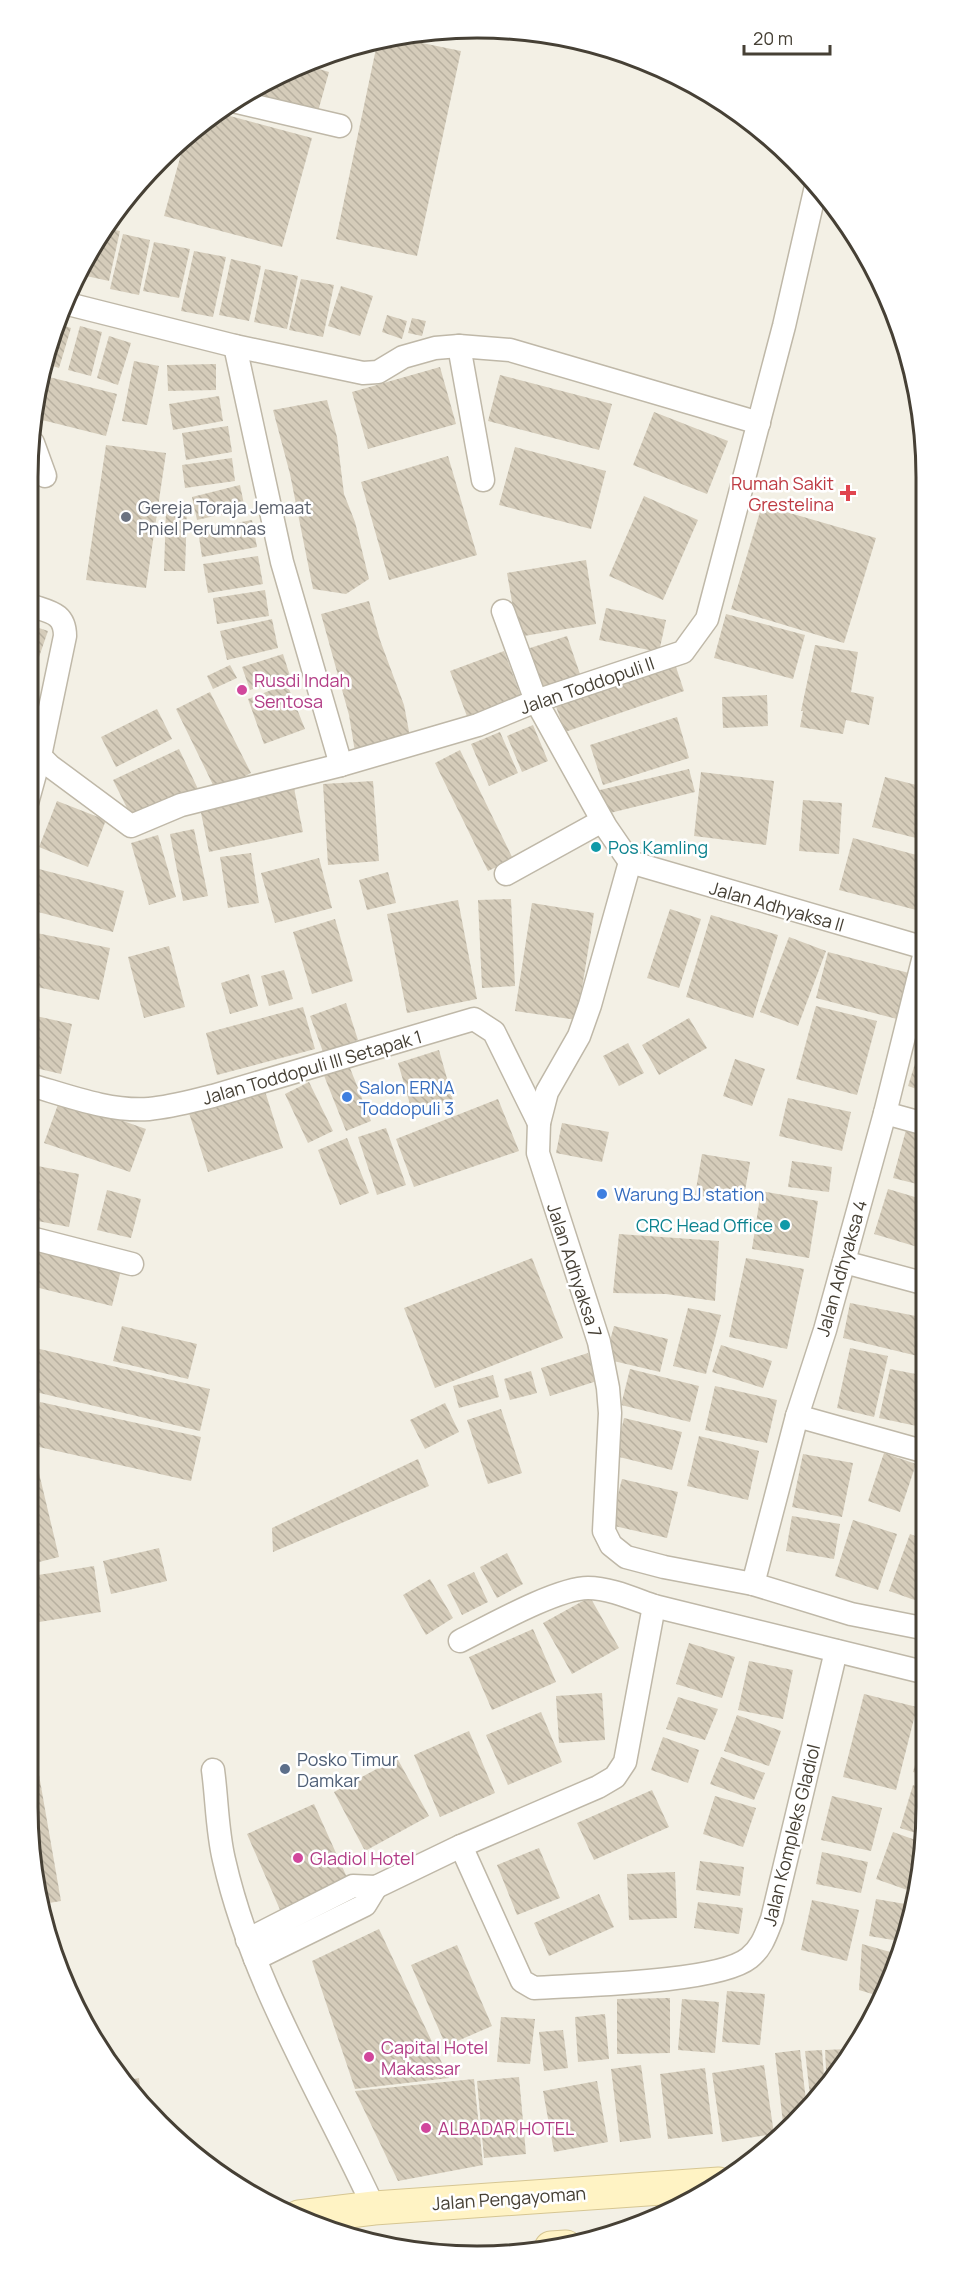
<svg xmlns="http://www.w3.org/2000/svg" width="954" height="2283" viewBox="0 0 954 2283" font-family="Manrope,sans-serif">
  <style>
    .building { fill: url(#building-back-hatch) }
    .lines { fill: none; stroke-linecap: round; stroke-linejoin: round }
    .street-casing { stroke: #bfb8a8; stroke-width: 25 }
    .secondary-casing { stroke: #d6c693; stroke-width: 35 }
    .street { stroke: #fff; stroke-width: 22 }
    .secondary { stroke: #fff3c4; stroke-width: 33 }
    .health-dot { fill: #e0444e; stroke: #fff; stroke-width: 2 }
    .worship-dot { fill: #6b7280; stroke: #fff; stroke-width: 2 }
    .hotel-dot { fill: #d1479c; stroke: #fff; stroke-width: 2 }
    .culture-dot { fill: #0f9aa8; stroke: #fff; stroke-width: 2 }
    .shop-dot { fill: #3f7fe0; stroke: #fff; stroke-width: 2 }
    .service-dot { fill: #5c6f8a; stroke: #fff; stroke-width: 2 }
    .labels { text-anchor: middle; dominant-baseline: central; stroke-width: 5; stroke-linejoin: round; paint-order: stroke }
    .health-label { font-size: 18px; fill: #be3a42; stroke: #fff; text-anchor: end }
    .worship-label { font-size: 18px; fill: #5b616d; stroke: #fff; text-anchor: start }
    .hotel-label { font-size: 18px; fill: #b23c85; stroke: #fff; text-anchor: start }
    .street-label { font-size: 18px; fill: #464035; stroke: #fff }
    .culture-label { font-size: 18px; fill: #0d838f; stroke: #fff; text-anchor: start }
    .shop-label { font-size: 18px; fill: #366cbe; stroke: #fff; text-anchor: start }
    .service-label { font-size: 18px; fill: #4e5e75; stroke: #fff; text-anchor: start }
    .rim { fill: none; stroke: #464035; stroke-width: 3 }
  </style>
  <defs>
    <pattern id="building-back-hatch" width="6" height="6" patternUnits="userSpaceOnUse" patternTransform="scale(1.5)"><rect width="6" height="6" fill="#d5ccba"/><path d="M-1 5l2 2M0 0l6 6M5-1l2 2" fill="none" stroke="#b8b0a0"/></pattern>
  </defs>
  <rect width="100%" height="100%" fill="#f3f0e5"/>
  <!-- building -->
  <g class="building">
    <path d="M447,28L464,29H468L466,35L445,29Z"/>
    <path d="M393,37L461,51L417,256L336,239L378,39Z"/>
    <path d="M302,64L329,72L317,115L243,95L278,74Z"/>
    <path d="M215,112L312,138L282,247L164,216L186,136L203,120Z"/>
    <path d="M105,228L120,231L109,281L77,274L87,252Z"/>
    <path d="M123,234L150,240L139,295L110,289Z"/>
    <path d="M154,242L190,249L179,298L143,291Z"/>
    <path d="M194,251L226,257L213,317L181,311Z"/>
    <path d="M231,259L261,266L249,321L219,315Z"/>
    <path d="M265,269L298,276L287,329L254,322Z"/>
    <path d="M301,279L334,285L323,337L289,330Z"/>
    <path d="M341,286L373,296L360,336L328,326Z"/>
    <path d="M387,315L407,321L402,339L382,332Z"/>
    <path d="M412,318L426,321L422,336L408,333Z"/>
    <path d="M55,323L71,328L59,368L46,364L51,333Z"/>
    <path d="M80,326L102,332L91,376L68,370Z"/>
    <path d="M109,336L131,343L118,385L97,378Z"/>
    <path d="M134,361L159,366L147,425L122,421Z"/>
    <path d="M216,364V390L168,391L167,365Z"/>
    <path d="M440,367L456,424L368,449L352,392Z"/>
    <path d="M500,375L612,404L599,450L488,421Z"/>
    <path d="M49,377L117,394L106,436L38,419Z"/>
    <path d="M219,396L223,421L173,430L169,404Z"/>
    <path d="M327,400L337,437L344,494L355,522L369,579L346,594L313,589L290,474L273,410Z"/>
    <path d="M654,412L728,441L707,494L633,465Z"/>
    <path d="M228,426L232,452L186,460L182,433Z"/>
    <path d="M106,445L166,453L146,588L86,580Z"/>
    <path d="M515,447L606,471L591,529L499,505Z"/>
    <path d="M448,456L477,555L389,580L361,482Z"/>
    <path d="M232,458L235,481L185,488L182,465Z"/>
    <path d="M27,479L39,503L27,509Z"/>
    <path d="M240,485L245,509L197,520L192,497Z"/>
    <path d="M644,496L698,520L663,600L609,576Z"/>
    <path d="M762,505L876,538L844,643L731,609Z"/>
    <path d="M166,510H187L185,571H164Z"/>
    <path d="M252,520L257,547L202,557L198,530Z"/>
    <path d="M258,556L263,584L208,593L203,564Z"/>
    <path d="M586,560L596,624L518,637L507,573Z"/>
    <path d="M265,590L269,616L217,624L213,598Z"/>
    <path d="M369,601L380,640L404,705L411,742L355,752L349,715L321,614Z"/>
    <path d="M606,608L666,620L659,652L599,640Z"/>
    <path d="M726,614L805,635L793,679L714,658Z"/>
    <path d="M272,619L278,648L227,660L220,631Z"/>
    <path d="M27,624L48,631L30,683L27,681Z"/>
    <path d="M567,636L582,680L541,694L527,649Z"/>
    <path d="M815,645L858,652L851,692L874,697L869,725L846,720L843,734L800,727L803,711H801Z"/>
    <path d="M504,651L522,699L468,719L450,671Z"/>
    <path d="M283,654L290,676L250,690L242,667Z"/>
    <path d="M673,658L684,691L565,732L553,698Z"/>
    <path d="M230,665L237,678L213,689L207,676Z"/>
    <path d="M287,684L305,729L264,744L248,699Z"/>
    <path d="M210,692L251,773L216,791L176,709Z"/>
    <path d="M767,695L768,726L723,728L722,697Z"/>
    <path d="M157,709L172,739L116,767L101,737Z"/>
    <path d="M677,717L689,758L603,785L590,745Z"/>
    <path d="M533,725L548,761L522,772L507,736Z"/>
    <path d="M500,732L518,773L489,786L471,744Z"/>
    <path d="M179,749L198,789L133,820L113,780Z"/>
    <path d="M460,750L513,859L488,871L435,763Z"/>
    <path d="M689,769L695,792L606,814L600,790Z"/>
    <path d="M701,772L774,781L766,845L694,836Z"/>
    <path d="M885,777L924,787V840L872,827Z"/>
    <path d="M373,781L379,861L328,865L323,784Z"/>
    <path d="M294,788L303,832L209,852L200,808Z"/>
    <path d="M803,800L842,803L839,854L799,851Z"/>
    <path d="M57,801L106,820L88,867L39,847Z"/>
    <path d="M194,829L208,896L183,901L170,834Z"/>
    <path d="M158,835L176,897L149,905L131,843Z"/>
    <path d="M853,838L924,857V912L839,890Z"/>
    <path d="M251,853L259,903L228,908L220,857Z"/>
    <path d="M319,858L332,908L275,923L261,873Z"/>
    <path d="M31,867L124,891L113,932L27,909V881Z"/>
    <path d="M388,872L396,903L367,910L359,880Z"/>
    <path d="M511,899L515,986L482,988L478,900Z"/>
    <path d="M458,900L477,999L407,1013L387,914Z"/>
    <path d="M532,903L594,913L577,1020L515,1011Z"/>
    <path d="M670,909L701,919L679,988L647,978Z"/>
    <path d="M711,915L778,935L753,1018L686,997Z"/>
    <path d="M335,919L353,981L312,994L293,932Z"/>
    <path d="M27,931L110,948L99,1000L27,985Z"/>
    <path d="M789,937L826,951L798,1026L760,1012Z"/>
    <path d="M169,946L185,1007L144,1018L128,957Z"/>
    <path d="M828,952L909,973L897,1019L816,998Z"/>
    <path d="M284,970L293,999L269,1006L261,976Z"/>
    <path d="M249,974L258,1006L230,1014L221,983Z"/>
    <path d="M924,996H925V1032L918,1030Z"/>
    <path d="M346,1003L358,1040L323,1052L310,1016Z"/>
    <path d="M816,1006L877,1021L857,1095L796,1079Z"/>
    <path d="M303,1007L315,1049L217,1075L206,1033Z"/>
    <path d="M27,1014L72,1024L61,1074L27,1066Z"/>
    <path d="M689,1018L707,1048L659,1075L642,1045Z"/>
    <path d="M924,1035L925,1036V1092L908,1086Z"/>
    <path d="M628,1043L644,1073L619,1086L603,1056Z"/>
    <path d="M439,1050L453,1100L412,1111L398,1063Z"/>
    <path d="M735,1059L765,1069L752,1106L723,1096Z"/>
    <path d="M348,1063L371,1121L346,1131L323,1073Z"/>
    <path d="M309,1082L333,1131L308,1143L285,1094Z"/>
    <path d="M264,1088L283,1148L208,1172L189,1113Z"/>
    <path d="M27,1096L34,1098L28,1120H27Z"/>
    <path d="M788,1098L851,1112L842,1151L779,1136Z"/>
    <path d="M60,1099L146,1129L130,1172L44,1143Z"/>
    <path d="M498,1099L519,1151L414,1187L396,1139Z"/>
    <path d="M562,1123L609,1132L602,1162L556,1153Z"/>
    <path d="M386,1128L406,1185L377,1195L358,1137Z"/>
    <path d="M906,1130L925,1134V1186L893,1178Z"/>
    <path d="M347,1138L369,1193L340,1205L318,1150Z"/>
    <path d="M702,1154L750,1162L743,1203L695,1195Z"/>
    <path d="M792,1161L832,1167L829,1192L788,1187Z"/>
    <path d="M27,1164L79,1174L69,1227L27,1219Z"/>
    <path d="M888,1189L925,1200V1233L921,1248L874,1234Z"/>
    <path d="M107,1190L141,1199L131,1238L97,1230Z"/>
    <path d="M761,1191L818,1201L809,1258L752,1249Z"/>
    <path d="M619,1234L719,1241L715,1301L666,1294L613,1293Z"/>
    <path d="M27,1243L122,1266L112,1306L27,1285Z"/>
    <path d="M532,1258L563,1338L435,1388L404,1308Z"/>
    <path d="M746,1258L804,1269L787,1349L729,1337Z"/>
    <path d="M850,1303L926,1318V1358L843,1338Z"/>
    <path d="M688,1308L721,1315L706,1374L673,1366Z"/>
    <path d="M122,1326L197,1344L188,1379L113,1361Z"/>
    <path d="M614,1326L668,1339L660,1372L605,1359Z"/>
    <path d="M721,1345L772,1361L763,1388L712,1372Z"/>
    <path d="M27,1346L210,1389L200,1431L27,1390Z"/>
    <path d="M850,1348L888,1356L874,1417L837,1408Z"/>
    <path d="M588,1353L597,1381L550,1396L541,1368Z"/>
    <path d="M630,1369L699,1386L690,1422L621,1405Z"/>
    <path d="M890,1369L926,1376V1428L879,1418Z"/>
    <path d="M531,1371L537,1393L510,1400L504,1379Z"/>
    <path d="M493,1375L499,1397L459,1408L453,1386Z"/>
    <path d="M715,1386L777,1400L767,1443L705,1430Z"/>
    <path d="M40,1402L201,1437L191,1481L30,1445Z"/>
    <path d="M445,1403L459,1432L425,1449L410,1420Z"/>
    <path d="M501,1409L522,1473L488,1484L467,1420Z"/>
    <path d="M624,1418L682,1432L672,1470L615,1456Z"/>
    <path d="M699,1436L759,1451L748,1500L687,1486Z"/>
    <path d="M884,1453L916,1464L900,1512L868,1501Z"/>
    <path d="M803,1454L853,1463L842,1517L792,1507Z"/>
    <path d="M418,1459L429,1486L273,1552L272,1528Z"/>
    <path d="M39,1473L59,1557L27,1565V1476Z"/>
    <path d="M622,1479L678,1492L667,1538L610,1525Z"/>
    <path d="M792,1516L840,1524L834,1559L786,1551Z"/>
    <path d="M853,1520L897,1534L878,1590L835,1576Z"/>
    <path d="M910,1534L926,1540V1604L889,1591Z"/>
    <path d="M159,1548L167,1581L111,1594L103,1561Z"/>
    <path d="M507,1553L523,1584L497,1598L480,1567Z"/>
    <path d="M94,1566L101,1612L39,1622L32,1576Z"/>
    <path d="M474,1572L488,1602L462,1615L447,1585Z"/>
    <path d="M430,1579L453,1618L426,1635L403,1595Z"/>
    <path d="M590,1597L619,1648L572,1674L543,1623Z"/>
    <path d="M533,1629L556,1682L492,1710L469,1657Z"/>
    <path d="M689,1643L735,1657L722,1698L676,1684Z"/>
    <path d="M749,1661L793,1670L783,1719L738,1710Z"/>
    <path d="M602,1693L605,1740L559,1743L556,1696Z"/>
    <path d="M864,1694L917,1707L896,1790L843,1777Z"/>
    <path d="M678,1697L718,1709L705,1740L666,1729Z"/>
    <path d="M27,1706L61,1901L43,1904L27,1806Z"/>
    <path d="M541,1712L562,1762L508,1785L486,1735Z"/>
    <path d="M737,1715L781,1731L769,1766L724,1751Z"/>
    <path d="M926,1726H927V1776L913,1772Z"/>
    <path d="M469,1731L495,1793L440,1817L414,1755Z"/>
    <path d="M663,1737L699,1750L688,1783L651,1770Z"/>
    <path d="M721,1757L765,1773L754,1800L710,1784Z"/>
    <path d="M397,1758L429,1816L365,1851L334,1792Z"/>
    <path d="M913,1785L927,1789V1806L922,1835L900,1828Z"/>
    <path d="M652,1790L669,1827L594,1860L577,1823Z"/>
    <path d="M715,1796L756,1808L743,1847L703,1834Z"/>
    <path d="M832,1796L882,1808L871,1851L821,1840Z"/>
    <path d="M314,1804L349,1882L281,1912L247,1834Z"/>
    <path d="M893,1832L921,1842L913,1892L876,1879Z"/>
    <path d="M539,1848L560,1898L517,1915L497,1865Z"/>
    <path d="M822,1852L868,1862L861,1893L816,1884Z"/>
    <path d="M700,1861L744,1867L740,1896L696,1890Z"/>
    <path d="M675,1872L677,1918L629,1920L627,1874Z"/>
    <path d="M599,1894L614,1927L549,1956L534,1923Z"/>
    <path d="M876,1899L911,1905L905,1942L869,1936Z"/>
    <path d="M812,1900L859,1910L847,1961L801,1950Z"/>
    <path d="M698,1902L743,1908L739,1934L694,1928Z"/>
    <path d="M379,1929L449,2078L355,2089L312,1961Z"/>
    <path d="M862,1944L901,1955L879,1996L859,1990Z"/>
    <path d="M457,1945L492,2026L446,2046L411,1965Z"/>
    <path d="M727,1991L765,1994L760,2045L722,2042Z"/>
    <path d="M670,1998V2053L617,2054V1999Z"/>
    <path d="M682,1999L719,2002L715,2053L678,2050Z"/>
    <path d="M605,2014L609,2059L578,2062L575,2017Z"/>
    <path d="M501,2017L535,2019L530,2064L497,2062Z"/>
    <path d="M563,2030L568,2068L544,2071L539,2032Z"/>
    <path d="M847,2049V2055L834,2080L827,2088L825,2050Z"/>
    <path d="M800,2050L807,2109L784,2132L775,2053Z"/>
    <path d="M822,2050L825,2089L811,2105L805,2051Z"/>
    <path d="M641,2065L651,2138L620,2142L611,2069Z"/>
    <path d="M764,2065L774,2134L722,2142L712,2073Z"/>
    <path d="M705,2068L713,2134L668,2139L660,2074Z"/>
    <path d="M519,2077L526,2154L484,2158L477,2081Z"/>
    <path d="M139,2078L142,2106L123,2081Z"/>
    <path d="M474,2079L483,2165L398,2181L355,2091Z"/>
    <path d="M597,2081L608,2142L554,2152L543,2091Z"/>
  </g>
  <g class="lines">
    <!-- street casing -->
    <g class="street-casing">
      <g id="street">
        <path d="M233,101L340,126"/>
        <path d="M64,303L235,346L363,373L378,372L403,357L435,348L459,346L510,350L759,423"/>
        <path d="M235,346L282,562L341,765"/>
        <path d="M459,346L483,480"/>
        <path d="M33,443L45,476"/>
        <path d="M27,604C47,612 65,611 65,636L40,756L27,803"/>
        <path d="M503,611L536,701L606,827L630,862"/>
        <path d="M40,756L50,766L131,826L181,805L341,765L478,725L536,701L683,652L707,619L784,326L817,182"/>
        <path d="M630,862L590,1005L579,1036L547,1092L539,1123L538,1153L599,1342L608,1388L610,1413L604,1531L611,1545L626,1557L664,1567L753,1584L851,1614L927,1629"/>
        <path d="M630,862L925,948"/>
        <path d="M506,874L602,821"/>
        <path d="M27,1084C66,1095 109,1112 149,1109C171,1107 192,1101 213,1096L474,1019L494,1032L539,1123"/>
        <path d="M885,1113L925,1124"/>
        <path d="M27,1237L132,1264"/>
        <path d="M844,1262L926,1284"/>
        <path d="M797,1416L926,1452"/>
        <path d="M753,1584L797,1416L825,1330L885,1113L925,952"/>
        <path d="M460,1641C490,1626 557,1588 588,1588C610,1588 634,1599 654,1606L927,1673"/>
        <path d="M213,1770C217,1799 217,1831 224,1860C252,1984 321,2093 374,2208"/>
        <path d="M461,1846L522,1981L534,1988C578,1985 718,1983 749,1958C762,1948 766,1934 772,1919L836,1651"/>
        <path d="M247,1940L353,1886L376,1887L461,1846L598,1787L615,1777L625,1762L654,1606"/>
        <path d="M255,1959L365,1905L376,1887"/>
      </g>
    </g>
    <!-- secondary casing -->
    <g class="secondary-casing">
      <g id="secondary">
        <path d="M299,2217L374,2208L719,2184"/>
        <path d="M551,2248L566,2247"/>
      </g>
    </g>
    <!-- street -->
    <use href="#street" class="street"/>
    <!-- secondary -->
    <use href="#secondary" class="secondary"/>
  </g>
  <!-- markers -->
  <path class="health-dot" d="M845 484h6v6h6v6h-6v6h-6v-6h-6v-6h6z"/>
  <circle class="worship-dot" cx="126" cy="517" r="6"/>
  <g class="hotel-dot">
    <circle cx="242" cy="690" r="6"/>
    <circle cx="298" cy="1858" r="6"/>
    <circle cx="369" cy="2057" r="6"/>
    <circle cx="426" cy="2128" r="6"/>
  </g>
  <g class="culture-dot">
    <circle cx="596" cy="847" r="6"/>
    <circle cx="785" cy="1225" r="6"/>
  </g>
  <g class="shop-dot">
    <circle cx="347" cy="1097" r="6"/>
    <circle cx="602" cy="1194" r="6"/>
  </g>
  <circle class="service-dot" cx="285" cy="1769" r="6"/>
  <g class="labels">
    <!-- health labels -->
    <g class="health-label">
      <text x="834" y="483">Rumah Sakit<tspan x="834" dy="21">Grestelina</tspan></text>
    </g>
    <!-- worship labels -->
    <g class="worship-label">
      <text x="138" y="507">Gereja Toraja Jemaat<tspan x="138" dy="21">Pniel Perumnas</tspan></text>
    </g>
    <!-- hotel labels -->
    <g class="hotel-label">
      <text x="254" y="680">Rusdi Indah<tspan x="254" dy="21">Sentosa</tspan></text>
      <text x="310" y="1858">Gladiol Hotel</text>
      <text x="381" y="2047">Capital Hotel<tspan x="381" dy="21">Makassar</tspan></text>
      <text x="438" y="2128">ALBADAR HOTEL</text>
    </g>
    <!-- street labels -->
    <g class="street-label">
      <text transform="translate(587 685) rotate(-19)">Jalan Toddopuli II</text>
      <text transform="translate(777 906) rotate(16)">Jalan Adhyaksa II</text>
      <text transform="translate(312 1067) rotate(-16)">Jalan Toddopuli III Setapak 1</text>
      <text transform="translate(841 1268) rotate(-74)">Jalan Adhyaksa 4</text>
      <text transform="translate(575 1270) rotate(72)">Jalan Adhyaksa 7</text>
      <text transform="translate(791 1835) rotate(-76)">Jalan Kompleks Gladiol</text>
      <text transform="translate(509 2198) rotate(-4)">Jalan Pengayoman</text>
    </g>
    <!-- culture labels -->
    <g class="culture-label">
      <text x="608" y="847">Pos Kamling</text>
      <text x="773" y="1225" text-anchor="end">CRC Head Office</text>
    </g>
    <!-- shop labels -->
    <g class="shop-label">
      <text x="359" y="1087">Salon ERNA<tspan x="359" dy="21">Toddopuli 3</tspan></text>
      <text x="614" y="1194">Warung BJ station</text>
    </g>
    <!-- service labels -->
    <g class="service-label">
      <text x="297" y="1759">Posko Timur<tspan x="297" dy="21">Damkar</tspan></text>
    </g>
  </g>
  <!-- crop -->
  <path d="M0 0H954V2283H0ZM477 38H477A439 439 0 0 1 916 477V1807A439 439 0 0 1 477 2246H477A439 439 0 0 1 38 1807V477A439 439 0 0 1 477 38Z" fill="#fff" fill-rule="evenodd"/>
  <path class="rim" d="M477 38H477A439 439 0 0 1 916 477V1807A439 439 0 0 1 477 2246H477A439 439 0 0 1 38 1807V477A439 439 0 0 1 477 38Z"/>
  <!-- scale -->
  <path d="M744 45v9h86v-9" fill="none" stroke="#464035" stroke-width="3"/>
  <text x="753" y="45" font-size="18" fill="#464035" stroke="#ffffff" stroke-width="4.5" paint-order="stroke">20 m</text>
</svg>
